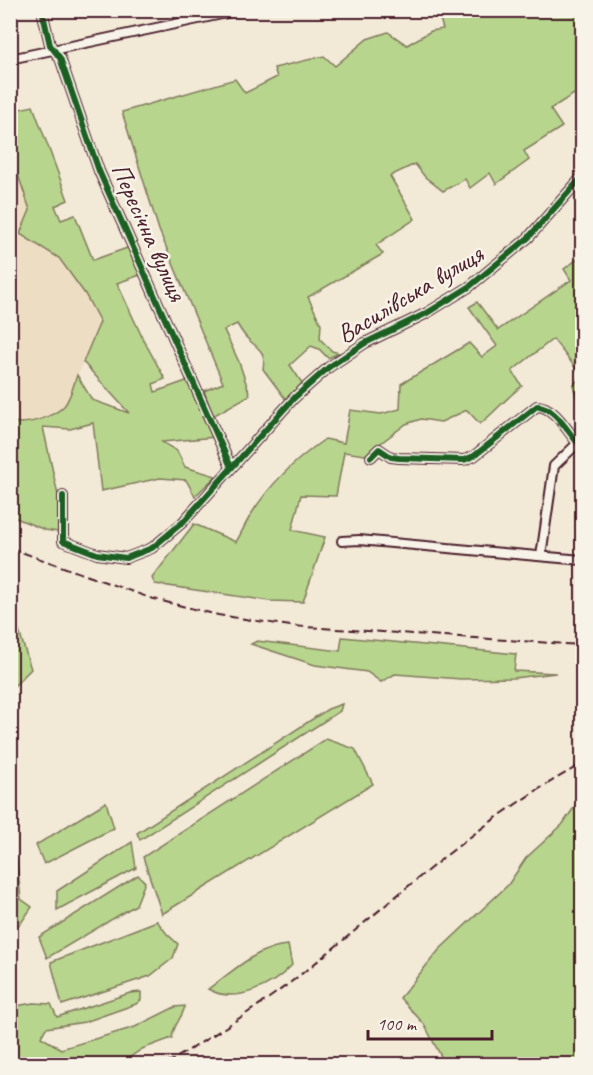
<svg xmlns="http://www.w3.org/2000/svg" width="593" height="1075" viewBox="0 0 593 1075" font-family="Caveat,sans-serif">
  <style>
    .built { fill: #edddc3 }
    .green { fill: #b7d58d; stroke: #807a5c; stroke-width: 1.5 }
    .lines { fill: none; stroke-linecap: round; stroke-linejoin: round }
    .minor-casing { stroke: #4a1f2b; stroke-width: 12 }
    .minor { stroke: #f7f3e8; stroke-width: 8 }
    .rail { stroke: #4a1f2b; stroke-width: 2; stroke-dasharray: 9 4.5; stroke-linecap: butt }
    .cycleway-casing { stroke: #f7f3e8; stroke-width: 10 }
    .cycleway { stroke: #1b5e20; stroke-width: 6 }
    .labels { text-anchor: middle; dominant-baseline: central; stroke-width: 5; stroke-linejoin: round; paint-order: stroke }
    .street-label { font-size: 26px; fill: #4a1f2b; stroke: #f7f3e8 }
  </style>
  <rect width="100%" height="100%" fill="#f2e9d7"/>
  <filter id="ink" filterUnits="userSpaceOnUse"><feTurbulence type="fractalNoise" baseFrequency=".0167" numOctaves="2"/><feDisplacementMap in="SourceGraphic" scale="12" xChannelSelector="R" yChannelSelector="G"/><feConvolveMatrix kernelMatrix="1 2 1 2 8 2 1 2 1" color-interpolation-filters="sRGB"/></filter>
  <g filter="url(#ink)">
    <!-- built -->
    <path class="built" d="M10,154L30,210L20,234L59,258L85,294L100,322L59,421L10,429Z"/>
    <!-- green -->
    <g class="green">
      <path d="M486,10L582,11V89L550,109L562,127L524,151L529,160L496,184L490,173L470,188L465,179L443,191L425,177L415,164L390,176L415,219L376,245L383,254L308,297L321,324L320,339L332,351L339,353L328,358L319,349L311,346L290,365L302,383L287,401L263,369C266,352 260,350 249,340C244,336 240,329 237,324L224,330L239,362L250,395L213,416L204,391L223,383L159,230L122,112L235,79L245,93L277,77L274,68L324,56L335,66L367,39L388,32L407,45L431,31L443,29L438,12L461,11L474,16Z"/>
      <path d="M33,106L68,200L55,206L61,220L75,215L93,260L133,246L146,273L117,283L143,339L165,379L153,384L155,392L189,380L215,437L162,442L177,451L185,467L216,476L195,496L186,480L160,478L101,491L93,423L70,429L43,427L58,495V532L45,530L11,516V421C25,427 53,417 64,406C70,399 74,384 77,375L92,400L129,413L83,362L100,322L85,294L59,258L20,234L30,210L11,154V120L17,119L15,110Z"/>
      <path d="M582,256V395L577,400L573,385L582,376L553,339L512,371L522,386C506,398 495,412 480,424L467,410L441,422L421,419L406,424L365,455L344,452L336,496L301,495L292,530L325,537L303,602L269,601L155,584L152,578L194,524L236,542C242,532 246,522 252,513C270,484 298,458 325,439L344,443L350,410L381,414L400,409L401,384L469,343L482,357L497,346L469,307L477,302L498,330L571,280L564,269Z"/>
      <path d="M11,606L31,669L11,689H10Z"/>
      <path d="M342,637L516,654L514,671L556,673L514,678L461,679L395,674L381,682L367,672L315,665L251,644L257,641L340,651Z"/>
      <path d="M342,704L340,711L140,840L137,833L328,709Z"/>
      <path d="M326,739L355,749L373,784L162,914L143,857Z"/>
      <path d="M582,796V1064H445L424,1024L400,998L439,950L508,885L526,858L562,825Z"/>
      <path d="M106,802L114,828L44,864L36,845Z"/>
      <path d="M132,842L136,868L57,910V891Z"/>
      <path d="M11,844L17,862L21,899L32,907L21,923L15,927L10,923Z"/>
      <path d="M138,875L145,882L136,905L47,958L39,937Z"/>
      <path d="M157,921L167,934L178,944L173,958L150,976L62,1005L51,962Z"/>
      <path d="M288,945L292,965C273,986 235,1005 208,989C233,972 256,947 288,945Z"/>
      <path d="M141,992V1000L136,1004L85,1022L46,1028L41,1037L61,1049L135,1027L175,1007L185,1006C182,1019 173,1025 172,1038L142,1049L120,1064H11V1007L33,1003L51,1004L57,1017L130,993Z"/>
    </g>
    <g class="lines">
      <!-- minor casing -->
      <g class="minor-casing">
        <g id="minor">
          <path d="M42,10L50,45L60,58L99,171L231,467"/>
          <path d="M10,59L241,10"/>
          <path d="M371,457L379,449L391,457L399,458L464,460L474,456L537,406C554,406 567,431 578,443"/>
          <path d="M63,496V541L97,554L126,558L152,548L183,522L294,398L329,367L365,343L427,313L469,287L528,238L582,177"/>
          <path d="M342,541L359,540L582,560"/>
          <path d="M541,556L554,466L582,439"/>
        </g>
      </g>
      <!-- minor -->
      <use href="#minor" class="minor"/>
      <!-- rail -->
      <g class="rail">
        <path d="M10,548L150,598L218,615L291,626L582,645"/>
        <path d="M166,1064C209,1038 251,1012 291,982C387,908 475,821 582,764"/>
      </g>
      <!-- cycleway casing -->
      <g class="cycleway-casing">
        <g id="cycleway">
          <path d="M42,10L50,45L60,58L99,171L231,467"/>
          <path d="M371,457L379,449L391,457L399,458L464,460L474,456L537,406C554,406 567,431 578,443"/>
          <path d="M63,496V541L97,554L126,558L152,548L183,522L294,398L329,367L365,343L427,313L469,287L528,238L582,177"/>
        </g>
      </g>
      <!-- cycleway -->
      <use href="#cycleway" class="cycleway"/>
    </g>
  </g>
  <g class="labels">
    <!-- street labels -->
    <g class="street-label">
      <text transform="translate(149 232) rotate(66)">Пересічна вулиця</text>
      <text transform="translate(410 294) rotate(-31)">Василівська вулиця</text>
    </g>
  </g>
  <!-- margin -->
  <rect width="593" height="1075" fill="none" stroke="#f7f3e8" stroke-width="36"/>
  <rect x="18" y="18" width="557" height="1039" fill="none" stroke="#4a1f2b" stroke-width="2" filter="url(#ink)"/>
  <!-- scale -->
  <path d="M368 1030v9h124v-9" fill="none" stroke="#4a1f2b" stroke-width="3"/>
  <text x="377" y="1030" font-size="18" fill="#4a1f2b" stroke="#f7f3e8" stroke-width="4.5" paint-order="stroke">100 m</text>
</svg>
